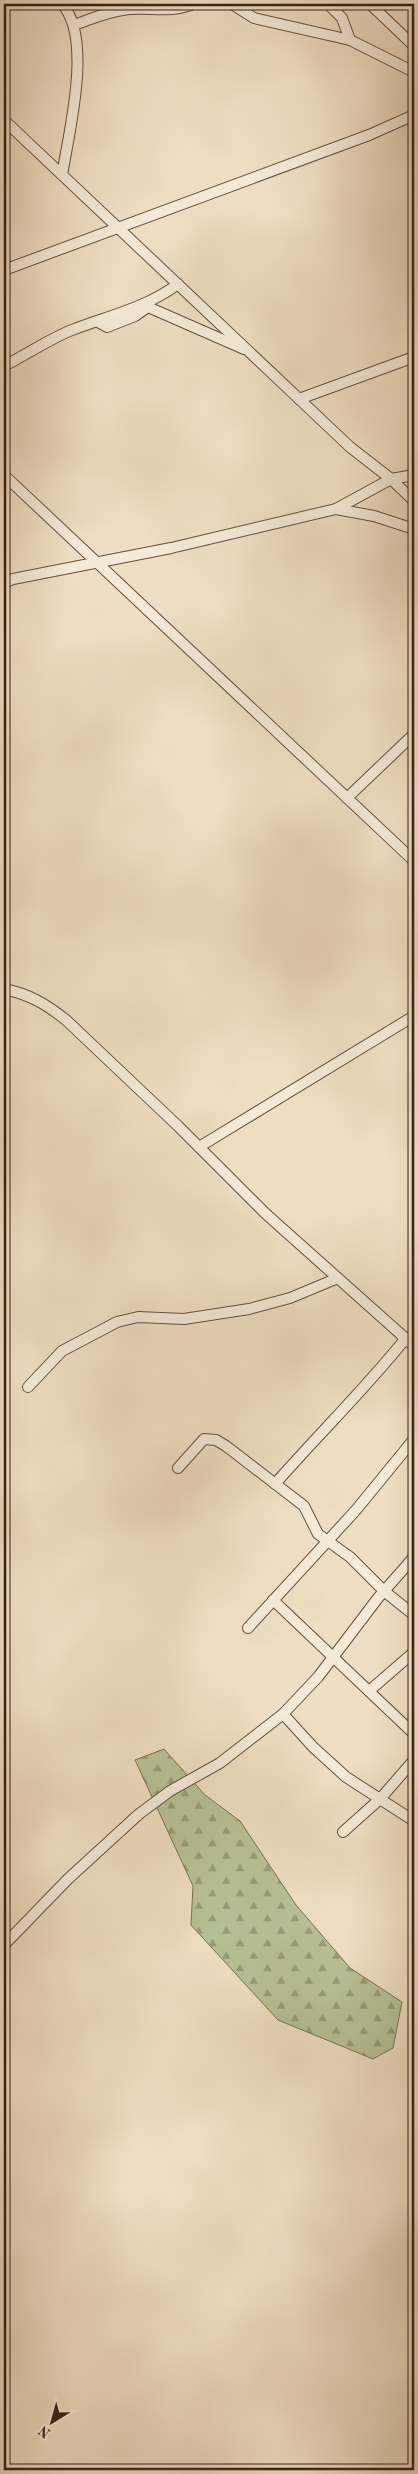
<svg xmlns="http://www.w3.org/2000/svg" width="418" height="2474" viewBox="0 0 418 2474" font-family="'Old Standard TT',serif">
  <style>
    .forest { fill: url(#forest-firs); stroke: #767154 }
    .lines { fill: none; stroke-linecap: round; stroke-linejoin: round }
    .minor-casing { stroke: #645040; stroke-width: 12 }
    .minor { stroke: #f5ead8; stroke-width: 10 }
  </style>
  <defs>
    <pattern id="forest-firs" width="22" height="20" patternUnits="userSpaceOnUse" patternTransform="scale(1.25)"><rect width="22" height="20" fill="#b7c195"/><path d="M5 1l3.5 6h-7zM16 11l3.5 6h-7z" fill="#969c78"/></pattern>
  </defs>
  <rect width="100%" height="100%" fill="#efdec3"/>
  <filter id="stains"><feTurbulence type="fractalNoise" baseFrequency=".004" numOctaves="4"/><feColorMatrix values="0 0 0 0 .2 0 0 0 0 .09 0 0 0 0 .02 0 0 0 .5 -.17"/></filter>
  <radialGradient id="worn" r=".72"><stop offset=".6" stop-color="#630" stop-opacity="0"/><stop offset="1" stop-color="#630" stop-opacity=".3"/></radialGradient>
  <!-- forest -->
  <path class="forest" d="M164,1749L205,1795L240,1821L296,1905L350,1968L402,2002L393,2048L373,2059L278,2020L191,1925L193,1886L135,1760Z"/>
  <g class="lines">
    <!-- minor casing -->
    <g class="minor-casing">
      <g id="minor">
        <path d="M62,4C93,38 69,132 62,175"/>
        <path d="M232,4L254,18L350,40L414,72"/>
        <path d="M328,4L342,18L350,40"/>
        <path d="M370,4L414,46"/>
        <path d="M74,25C89,20 106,12 123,10C146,6 170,14 193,4"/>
        <path d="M4,120L350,447L391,479L414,501"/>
        <path d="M4,270L369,135L414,115"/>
        <path d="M98,322L107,327L135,316L148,307L244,349"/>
        <path d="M4,366C26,355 49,339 72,330C108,316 146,308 178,284"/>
        <path d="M299,399L414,357"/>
        <path d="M4,475L414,861"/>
        <path d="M336,509L391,479L414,475"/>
        <path d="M4,583L13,579L171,548L336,509L374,516L414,529"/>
        <path d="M347,798L414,734"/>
        <path d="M4,989C29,994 46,1004 66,1020L178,1126L266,1214L414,1346"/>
        <path d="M199,1147L414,1016"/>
        <path d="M28,1387L62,1351L117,1322L138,1317L184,1319L249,1309L290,1298L338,1278"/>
        <path d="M178,1468L204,1439L216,1440L226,1446L304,1506L318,1534L350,1557L384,1591L414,1615"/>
        <path d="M275,1484C318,1435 365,1389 406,1338"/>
        <path d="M273,1600L414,1734"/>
        <path d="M248,1628L356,1510L414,1439"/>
        <path d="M369,1691L414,1652"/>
        <path d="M283,1714L313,1747L346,1777L414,1821"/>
        <path d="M343,1832L380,1799L414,1760"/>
        <path d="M4,1945L68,1879L139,1814L170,1791L220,1763L283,1714L318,1677L378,1598L414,1557"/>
      </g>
    </g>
    <!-- minor -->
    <use href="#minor" class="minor"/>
  </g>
  <!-- margin -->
  <rect width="418" height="2474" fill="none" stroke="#efdec3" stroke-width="20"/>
  <rect x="5" y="5" width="408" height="2464" fill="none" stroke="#352114" stroke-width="2.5"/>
  <rect x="10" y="10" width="398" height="2454" fill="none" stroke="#352114"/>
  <!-- north arrow -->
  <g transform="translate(52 2422) rotate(217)" stroke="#f5ead8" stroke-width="4" paint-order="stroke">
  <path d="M0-4L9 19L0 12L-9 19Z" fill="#352114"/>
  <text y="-8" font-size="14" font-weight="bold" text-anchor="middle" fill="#352114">N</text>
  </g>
  <rect width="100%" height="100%" filter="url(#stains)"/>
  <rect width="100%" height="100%" fill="url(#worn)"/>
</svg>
